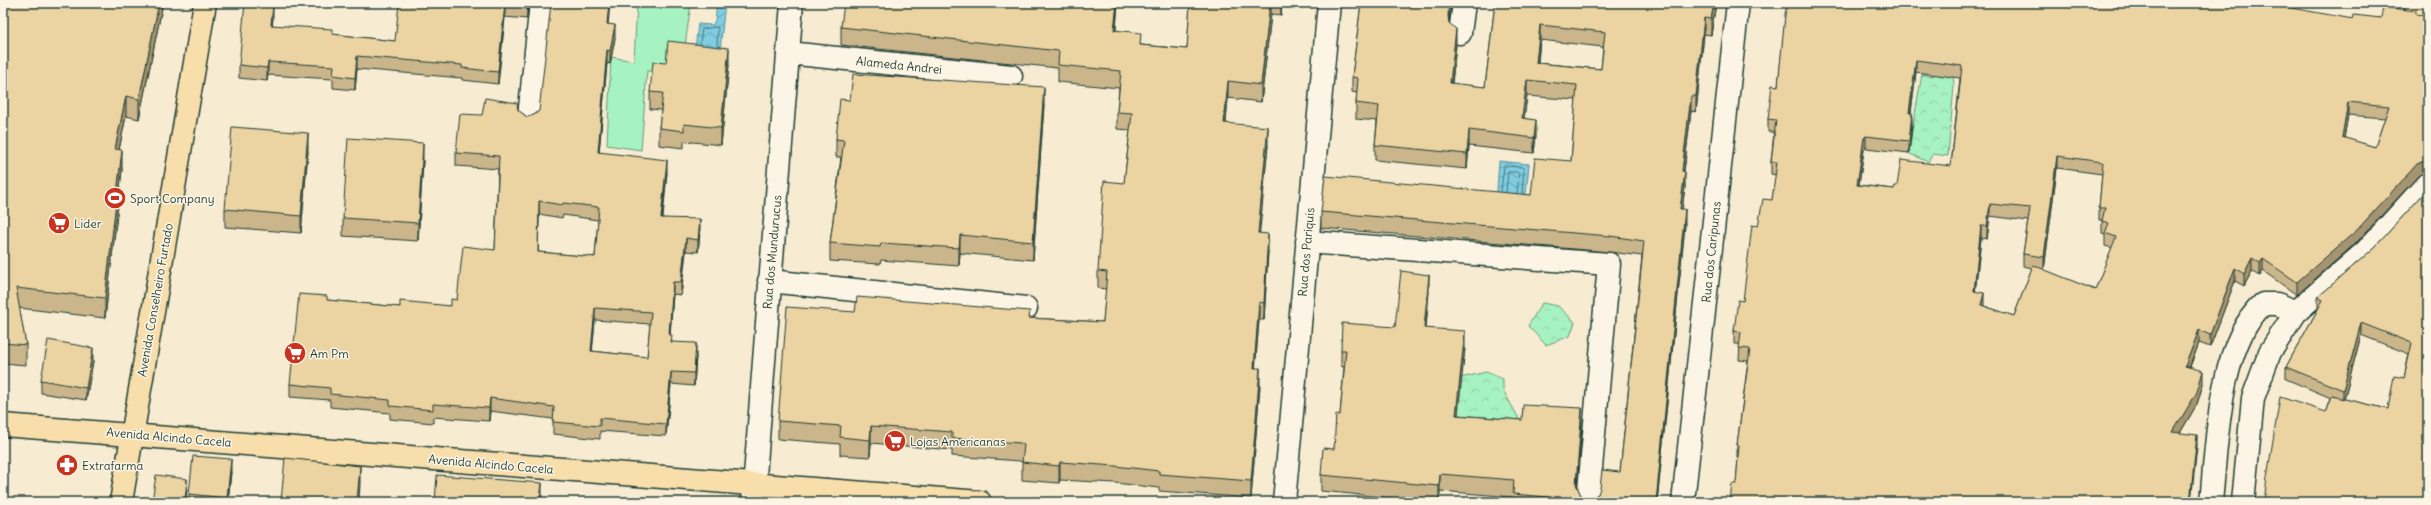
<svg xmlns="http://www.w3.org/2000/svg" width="2431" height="505" viewBox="0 0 2431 505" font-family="Delius,sans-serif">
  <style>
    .grass { fill: #a7f2c1; stroke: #63987a }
    .forest { fill: url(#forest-crowns); stroke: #63987a }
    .water { fill: url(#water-waves); stroke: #59939b }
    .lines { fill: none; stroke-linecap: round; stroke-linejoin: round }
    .shore { stroke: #467679; stroke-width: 1 }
    .minor-casing { stroke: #1f3d34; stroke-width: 25 }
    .major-casing { stroke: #1f3d34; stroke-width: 25 }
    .minor { stroke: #fcf5e5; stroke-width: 22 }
    .major { stroke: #f8deab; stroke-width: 22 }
    .wall { fill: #cbb58b; stroke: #1f3d34; fill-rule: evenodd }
    .shaded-wall { fill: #a59471; stroke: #1f3d34 }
    .building { fill: #ecd3a2; stroke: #1f3d34; fill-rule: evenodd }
    .labels { text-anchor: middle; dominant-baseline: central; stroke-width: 3; stroke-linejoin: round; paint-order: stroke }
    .street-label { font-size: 12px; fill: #1f3d34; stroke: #fcf5e5 }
    .poi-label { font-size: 12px; fill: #1f3d34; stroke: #fcf5e5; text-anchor: start }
  </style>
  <defs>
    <pattern id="forest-crowns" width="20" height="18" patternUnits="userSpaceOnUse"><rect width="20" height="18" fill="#a7f2c1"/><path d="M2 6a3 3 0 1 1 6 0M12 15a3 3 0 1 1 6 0" fill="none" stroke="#8fd0a6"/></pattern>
    <pattern id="water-waves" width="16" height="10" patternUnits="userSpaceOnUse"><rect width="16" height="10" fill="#80cce0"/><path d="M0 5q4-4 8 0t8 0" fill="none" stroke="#68a7b6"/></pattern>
  </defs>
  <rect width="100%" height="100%" fill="#f7ebd1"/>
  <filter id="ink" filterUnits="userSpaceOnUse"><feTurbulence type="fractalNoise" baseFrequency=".025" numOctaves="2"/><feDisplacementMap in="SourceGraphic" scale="8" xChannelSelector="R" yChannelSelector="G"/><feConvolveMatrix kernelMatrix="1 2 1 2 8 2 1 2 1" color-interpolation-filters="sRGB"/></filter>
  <g filter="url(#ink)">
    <!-- grass -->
    <path class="grass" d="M637,3H691L683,60L667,73L647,71L641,150L607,145L611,57L634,61Z"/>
    <!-- forest -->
    <g class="forest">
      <path d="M1938,71L1953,75L1954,86L1948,156L1933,154L1928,162L1908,153L1922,74L1933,76Z"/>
      <path d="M1542,303L1558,306L1575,322L1570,336L1546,345L1528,326Z"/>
      <path d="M1486,372L1503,379V390L1518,417L1519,437L1457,428L1461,378Z"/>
    </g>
    <!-- water -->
    <g class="water">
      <path d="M717,3H725L720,51L695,49L698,24L712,25L715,21Z"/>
      <path d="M1499,161L1529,164L1525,205L1496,203Z"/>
    </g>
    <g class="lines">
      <!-- shore -->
      <g class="shore">
        <path d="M700,44L702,29L717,27L718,29L717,45"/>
        <path d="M1501,191L1504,166L1522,167L1524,169L1522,193"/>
        <path d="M1506,192L1508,172H1517L1519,174L1517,193"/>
      </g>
      <!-- minor casing -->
      <g class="minor-casing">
        <g id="minor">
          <path d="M1460,33L1464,3"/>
          <path d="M788,53L1011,76"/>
          <path d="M529,117L541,3"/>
          <path d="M1307,242L1609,264L1588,502"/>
          <path d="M769,281L1026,308"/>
          <path d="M753,502L792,3"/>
          <path d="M1284,502L1329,3"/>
          <path d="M1683,502L1738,3"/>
          <path d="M2211,502C2217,444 2218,346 2263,304H2277L2296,312"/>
          <path d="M2243,502L2253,398L2270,352L2296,312L2366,251L2428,183"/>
        </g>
      </g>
      <!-- major casing -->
      <g class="major-casing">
        <g id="major">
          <path d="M2415,3L2428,4"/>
          <path d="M3,425L980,502"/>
          <path d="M121,502L205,3"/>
        </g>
      </g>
      <!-- minor -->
      <use href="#minor" class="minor"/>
      <!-- major -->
      <use href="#major" class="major"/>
    </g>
    <!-- wall -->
    <g class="wall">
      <path d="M3,3H163L139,119L126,116L119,150L122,170L105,318L19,308L26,345V365L3,363Z"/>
      <path d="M425,3H528L527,19L505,17L498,84L462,80V78L357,69L355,90L333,88V79L268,75L267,81L239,78V65L273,18L272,25L332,34L395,41L425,6Z"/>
      <path d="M1118,3L1116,30L1141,45L1187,49L1190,6L1158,3H1282L1281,15L1271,14L1261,102L1228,98L1226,123L1268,145L1259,233L1268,251L1264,320H1259L1255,368L1260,385L1251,498L1159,491V488L1115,483L1060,480L1059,483L1022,480V462L1020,461L952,456V450L871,443L870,457L840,455V444L778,439V421L855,312L1030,318L1103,322L1106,289L1098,288V271L1124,183L1130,130L1117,129V112L1119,88L1058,82V68L841,45V27Z"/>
      <path d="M1361,3H1451L1449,23L1456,45L1452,84L1485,87L1495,3H1716L1711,35L1704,34L1696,112L1691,111L1684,172L1685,187L1682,209L1685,225L1657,502H1592V498L1598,494L1620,472L1642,256L1610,252L1321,228V212L1531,195L1571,161L1576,100L1527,96L1524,118L1536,135L1534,153L1469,146L1467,169L1375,160V145L1377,121L1356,119V103L1357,93L1352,92V77ZM1540,40L1603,47L1601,69L1538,63Z"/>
      <path d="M1787,3L2353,19L2381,18L2416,14L2428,17V172L2419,175L2357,242L2297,295L2263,271L2260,276L2252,271L2244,286L2235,281L2210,347L2199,343L2190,367L2203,384L2197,404L2180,433L2197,447L1736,484L1738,458H1737V445L1748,361L1739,360L1740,344H1734V331L1743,301L1758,226L1772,200L1776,175L1771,174V162L1774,132H1768V119L1778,86ZM1916,72L1960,78L1951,166L1897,186L1894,189L1859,185L1864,150L1866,148L1909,153L1912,126L1911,113ZM2348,115L2385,118L2375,147L2344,138ZM2057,168L2102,174L2099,208V220H2102V233L2105,234V246L2112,248L2095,290L2044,270ZM1990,216L2028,221L2023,254V266L2032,268L2014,316L1984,306L1975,291L1981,238L1987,239Z"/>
      <path d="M608,24L615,38L610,64L607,63L599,152L667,172L663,218L700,232L698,252L686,251L681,295L673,294L670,335L672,342L696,356L694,386L671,384L666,436L600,431V439L553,434V419L490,411L489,421L433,417V423L390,419V413L330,407V400L290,397V384L327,300L400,307L451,306L457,300L495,250L498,169L456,166V153L482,115L518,110L527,117L534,115L539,111ZM539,214L562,218L563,215L598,220L595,257L538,252ZM595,320L650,324L647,357L592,351Z"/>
      <path d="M666,63L729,65L721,145L684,141V148L659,145V128L661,110L650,109V92Z"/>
      <path d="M850,100L1044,105L1033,260L960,253L959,266L881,260L880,264L830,261V243L841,157H836V139Z"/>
      <path d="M308,151L301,233L225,227V209Z"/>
      <path d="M423,161L418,241L343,236V218Z"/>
      <path d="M2428,189V502L2326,412L2331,398L2286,379V367L2318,309V297L2375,247ZM2361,335L2409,354L2404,378L2388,409L2344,399Z"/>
      <path d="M1429,291L1426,329L1465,348L1457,415L1582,425L1577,487L1583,500V502H1513V497L1440,491L1439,502H1433L1321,491V475L1334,449L1340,415L1344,367L1341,366V350L1395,327Z"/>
      <path d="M93,361L86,400L41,393V380Z"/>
      <path d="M231,472L228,502H189V494Z"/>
    </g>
    <!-- shaded-wall -->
    <g class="shaded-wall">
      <path d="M159,3H163L139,119V99Z"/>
      <path d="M527,3H528L527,19Z"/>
      <path d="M609,3H610L607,37V24Z"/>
      <path d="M1117,3H1118L1114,48V30Z"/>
      <path d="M1270,3H1271V14L1261,102V85Z"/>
      <path d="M1281,3H1282L1281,15Z"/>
      <path d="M1449,3H1451L1448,31V16Z"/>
      <path d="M1714,3H1716L1711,35V19Z"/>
      <path d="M505,4V17L498,84V72Z"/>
      <path d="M273,5V18L271,38V25Z"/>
      <path d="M1704,18V34L1696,112V96Z"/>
      <path d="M615,25V38L610,64V51Z"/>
      <path d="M1540,25V40L1536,78V63Z"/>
      <path d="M1456,29V45L1450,99V83Z"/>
      <path d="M729,48V65L721,145V128Z"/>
      <path d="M607,50V63L598,164V152Z"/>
      <path d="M357,56V69L355,90V78Z"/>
      <path d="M1916,60V72L1909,125V113Z"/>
      <path d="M268,62V75L267,81V68Z"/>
      <path d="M1527,80V96L1522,134V118Z"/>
      <path d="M1228,81V98L1224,141V123Z"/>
      <path d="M1044,87V105L1033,260V242Z"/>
      <path d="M126,96V116L115,169V149Z"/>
      <path d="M1691,96V111L1682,187V171Z"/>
      <path d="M2348,102V115L2342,150V137Z"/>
      <path d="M1912,113V126L1909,153V141Z"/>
      <path d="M1536,120V135L1534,153V138Z"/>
      <path d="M1268,127V145L1258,251V233Z"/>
      <path d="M1469,130V146L1467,169V154Z"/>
      <path d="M308,133V151L301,233V216Z"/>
      <path d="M1866,136V148L1864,150L1857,197V185L1864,138Z"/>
      <path d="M423,143V161L418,241V223Z"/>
      <path d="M122,150V170L105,318V298Z"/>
      <path d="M2057,156V168L2044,270V257Z"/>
      <path d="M2428,159V172L2419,175L2357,242L2297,295V282L2419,162Z"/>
      <path d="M667,160V172L661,230V218Z"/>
      <path d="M1685,172V187L1680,224V209Z"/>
      <path d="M539,201V214L538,264V252Z"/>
      <path d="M1990,204V216L1987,239V226Z"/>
      <path d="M1685,209V225L1657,502H1656Z"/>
      <path d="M700,219V232L698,252V240Z"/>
      <path d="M1981,226V238L1974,304V291Z"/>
      <path d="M1268,234V251L1264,320V303Z"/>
      <path d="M960,235V253L959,266V248Z"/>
      <path d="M686,238V251L681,295V282Z"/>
      <path d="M2252,258V271L2244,286V274Z"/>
      <path d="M2263,259V271L2260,276V263Z"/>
      <path d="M2235,268V281L2210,347V335Z"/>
      <path d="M1429,275V291L1424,345V328Z"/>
      <path d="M673,282V294L669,347V335Z"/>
      <path d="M1984,293V306L1981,318V305Z"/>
      <path d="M1259,302V320L1254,385V368Z"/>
      <path d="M595,308V320L591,364V351Z"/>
      <path d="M2361,323V335L2343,403V390Z"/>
      <path d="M2199,330V343L2185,378V366Z"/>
      <path d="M1465,331V348L1456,432V415Z"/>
      <path d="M696,343V356L694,386V373Z"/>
      <path d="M93,348V361L86,400V388Z"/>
      <path d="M1260,368V385L1251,498V481Z"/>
      <path d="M2203,371V384L2197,404L2173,445V432Z"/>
      <path d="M671,372V384L666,436V424Z"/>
      <path d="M490,398V411L489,421V408Z"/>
      <path d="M1582,408V425L1576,501V484Z"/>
      <path d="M871,426V443L870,457V440Z"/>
      <path d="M2197,435V447L2191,502H2190Z"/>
      <path d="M231,459V472L228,502H227Z"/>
      <path d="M1060,462V480L1059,483V466Z"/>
      <path d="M360,466V484L359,502H357Z"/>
      <path d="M1440,474V491L1439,502V486Z"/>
      <path d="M187,479V491L186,502H185Z"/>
      <path d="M542,483V499L540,502Z"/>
    </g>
    <!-- building -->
    <g class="building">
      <path d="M3,3H159L139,99L126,96L115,149L122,150L105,298L16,288L26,345L3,343Z"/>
      <path d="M245,3L273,5L271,25L332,29V34L395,41L399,4L425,6V3H527V6L505,4L498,72L462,68V65L357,56L355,78L333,75L334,66L268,62L267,68L239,65Z"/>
      <path d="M551,3H609L607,24L615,25L610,51L607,50L598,152L667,160L661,218L700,219L698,240L686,238L681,282H673L669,335H672L671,342L696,343L694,373L671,372L666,424L600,418V426L553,422L554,407L490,398L489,408L433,404V410L390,406V400L330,394V388L290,384L299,294L327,296V300L400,307V301L451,306V299L457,300L463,246L495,250L499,156L456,153L460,114L482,115L485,98L517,103L518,110L527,117L534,115L539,111ZM539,201L562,205L563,203L599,207L595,257L538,252ZM595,308L651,312L647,357L591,351Z"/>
      <path d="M844,3H1117L1114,30L1141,33L1140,45L1187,49L1190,3H1270L1261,85L1228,81L1224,123L1268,127L1258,233L1268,234L1264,303L1259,302L1254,368H1260L1251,481L1159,474V471L1115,466L1060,462L1059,466L1022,462L1024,445L1020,443L952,438V432L871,426L870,440L840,437L841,426L778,421L787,307L855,312L857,297L1030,311L1029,318L1103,322L1107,272L1098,271L1104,181L1124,183L1132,113L1117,112L1121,71L1058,65L1059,51L841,27Z"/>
      <path d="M1361,3H1449L1448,16L1449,23L1456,29L1450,83L1485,87L1495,3H1714L1711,19L1704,18L1696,96H1691L1682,171L1685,172L1680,209H1685L1656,502H1630L1592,498L1598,494L1600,488L1602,470L1620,472L1644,241L1610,236L1321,212L1325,176L1531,195L1535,158L1571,161L1577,85L1527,80L1522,118L1536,120L1534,138L1469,130L1467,154L1375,145L1379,106L1356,103L1358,78L1352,77ZM1540,25L1605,32L1601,69L1536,63Z"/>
      <path d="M1787,3H2250L2291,8L2353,19L2354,15L2381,18L2383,7L2416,11V14L2428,17V159L2419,162L2357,230L2297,282L2263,259L2260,263L2252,258L2244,274L2235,268L2210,335L2199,330L2185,366L2203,371L2197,392L2173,432L2197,435L2190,502H1730L1732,484H1736L1739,445H1737L1750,349L1739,348L1741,332L1734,331L1738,300L1743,301L1752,225L1758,226L1763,199L1772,200L1777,162H1771L1776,120L1768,119L1772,85L1778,86L1785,15ZM1916,60L1962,66L1951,166L1901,160L1897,186H1895L1894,189L1857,185L1864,138L1866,136L1909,141L1912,113H1909ZM2348,102L2389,106L2375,147L2342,137ZM2057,156L2103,162L2099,208H2105L2102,221L2109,223L2105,233L2116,237L2095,290L2033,265L2014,316L1981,305L1984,293L1974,291L1981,226H1987L1990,204L2030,208L2023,254L2044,257Z"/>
      <path d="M668,41L729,48L721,128L684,124V131L659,128L663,93L650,92L653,62L666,63Z"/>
      <path d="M853,74L1044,87L1033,242L960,235L959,248L881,243L880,247L830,243L844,140L836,139L840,99L850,100Z"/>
      <path d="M232,127L308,133L301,216L225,209Z"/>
      <path d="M348,138L423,143L418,223L343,218Z"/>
      <path d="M2428,189V502H2264L2267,477L2280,397L2326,412L2332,396L2388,409L2394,376L2404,378L2412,343L2361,323L2343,390L2286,367L2323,300L2318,297L2375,247Z"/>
      <path d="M1401,271L1429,275L1424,328L1465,331L1456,415L1522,420L1523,405L1582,408L1576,484L1583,500L1513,494L1514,480L1440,474L1439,486L1321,475L1323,448L1334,449L1336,414L1340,415L1346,350H1341L1342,323L1395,327Z"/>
      <path d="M48,340L93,348L86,388L41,380Z"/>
      <path d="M193,456L231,459L227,498L189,494Z"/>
      <path d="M285,458L360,466L357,502H281Z"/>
      <path d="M156,475L187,479L185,502H152Z"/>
      <path d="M437,475L542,483L540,500L569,502H435Z"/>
      <path d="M620,500L644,502H620Z"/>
    </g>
  </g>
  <!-- icons -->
  <defs>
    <g id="stadium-disc" transform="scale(1.15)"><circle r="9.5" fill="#c8321e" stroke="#fcf5e5"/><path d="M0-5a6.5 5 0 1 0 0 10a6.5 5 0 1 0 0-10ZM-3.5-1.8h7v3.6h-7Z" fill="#fff"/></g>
    <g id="supermarket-disc" transform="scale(1.15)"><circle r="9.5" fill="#c8321e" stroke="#fcf5e5"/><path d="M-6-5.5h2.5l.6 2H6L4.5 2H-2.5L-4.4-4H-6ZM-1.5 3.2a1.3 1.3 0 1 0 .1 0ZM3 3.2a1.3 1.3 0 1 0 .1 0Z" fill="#fff"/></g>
    <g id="pharmacy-disc" transform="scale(1.15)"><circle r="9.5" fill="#c8321e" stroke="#fcf5e5"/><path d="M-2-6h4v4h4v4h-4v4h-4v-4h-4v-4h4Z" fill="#fff"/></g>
  </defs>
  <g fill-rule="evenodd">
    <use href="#stadium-disc" x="115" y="198"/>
    <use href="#supermarket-disc" x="59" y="223"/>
    <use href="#supermarket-disc" x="295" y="353"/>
    <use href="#supermarket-disc" x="895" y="441"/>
    <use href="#pharmacy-disc" x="67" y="465"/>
  </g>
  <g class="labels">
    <!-- street labels -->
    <g class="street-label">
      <text transform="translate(899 65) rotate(6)">Alameda Andrei</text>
      <text transform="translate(772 252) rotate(-85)">Rua dos Mundurucus</text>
      <text transform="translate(1306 252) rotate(-85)">Rua dos Pariquis</text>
      <text transform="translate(1711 252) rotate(-84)">Rua dos Caripunas</text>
      <text transform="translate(155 300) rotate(-80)">Avenida Conselheiro Furtado</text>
      <text transform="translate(169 437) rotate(5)">Avenida Alcindo Cacela</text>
      <text transform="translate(491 464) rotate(5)">Avenida Alcindo Cacela</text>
    </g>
    <!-- poi labels -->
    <g class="poi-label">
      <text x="130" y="198">Sport Company</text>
      <text x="74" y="223">Lider</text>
      <text x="310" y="353">Am Pm</text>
      <text x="910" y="441">Lojas Americanas</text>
      <text x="82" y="465">Extrafarma</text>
    </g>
  </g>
  <!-- margin -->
  <rect width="2431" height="505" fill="none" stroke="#fcf5e5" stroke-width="16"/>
  <rect x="8" y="8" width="2415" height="489" fill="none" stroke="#1f3d34" stroke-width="1.5" filter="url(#ink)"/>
</svg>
